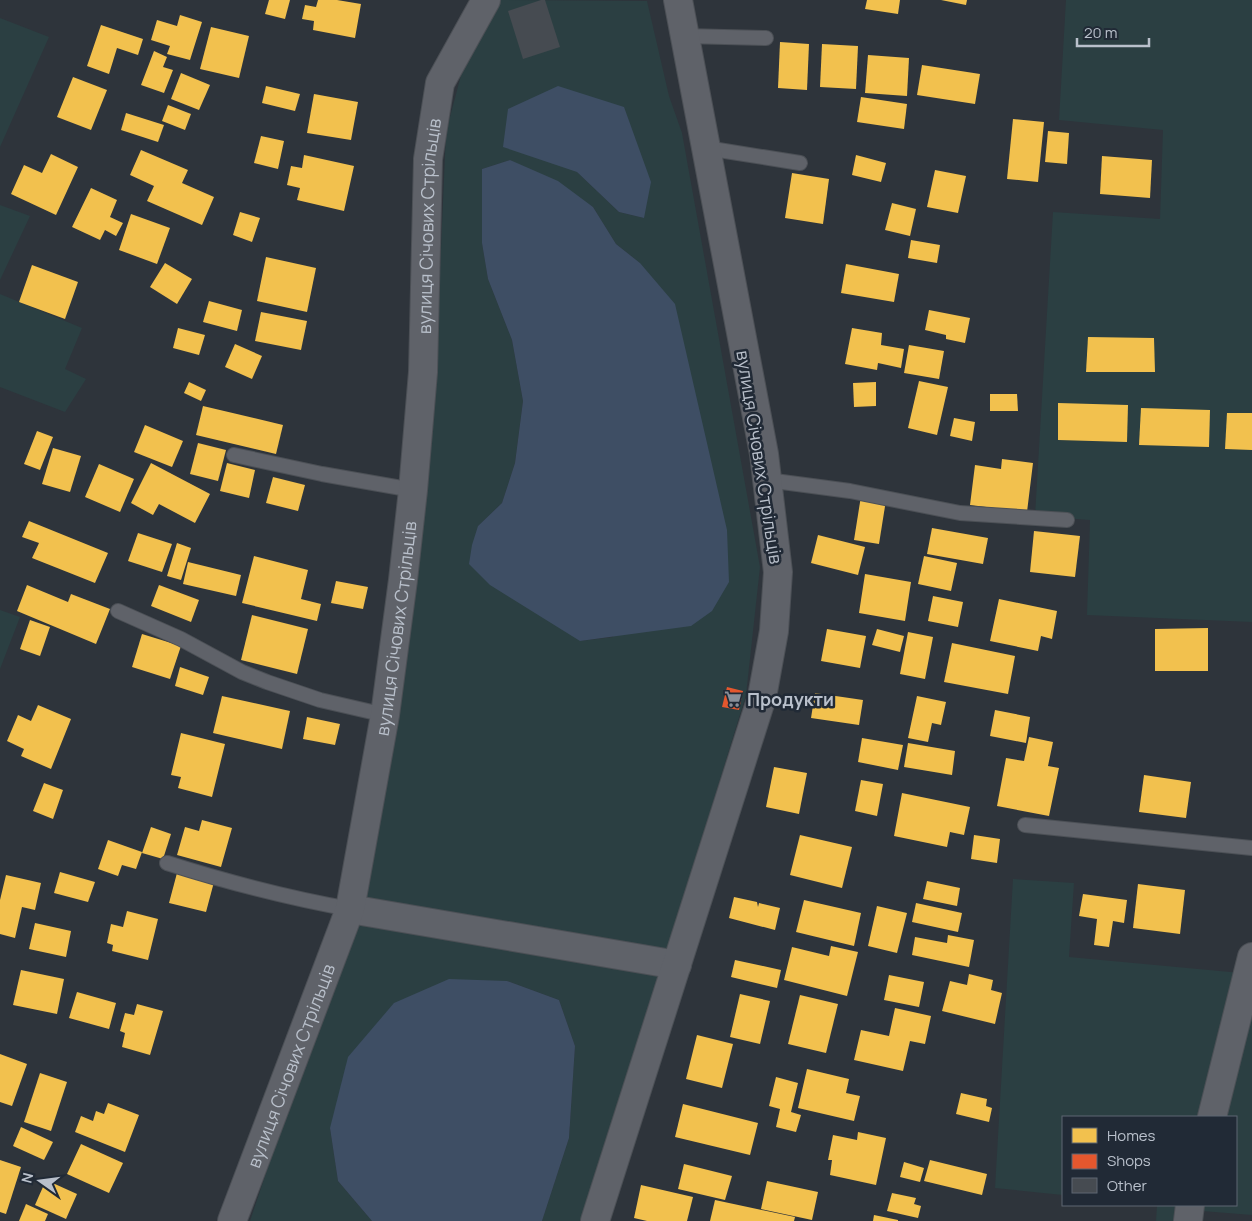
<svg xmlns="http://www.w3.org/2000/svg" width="1252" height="1221" viewBox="0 0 1252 1221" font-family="Manrope,sans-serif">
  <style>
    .green { fill: #2b3f42; fill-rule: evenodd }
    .water { fill: #3e4e64 }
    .homes { fill: #f2c14e }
    .shops { fill: #e4572e }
    .building { fill: #464b51 }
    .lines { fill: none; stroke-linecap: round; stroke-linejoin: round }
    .service-casing { stroke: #4c5056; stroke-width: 16 }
    .minor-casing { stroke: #4c5056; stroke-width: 30 }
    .tertiary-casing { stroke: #4c5056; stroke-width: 30 }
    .service { stroke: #5f6269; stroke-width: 14 }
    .minor { stroke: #5f6269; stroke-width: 28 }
    .tertiary { stroke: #5f6269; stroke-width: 28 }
    .labels { text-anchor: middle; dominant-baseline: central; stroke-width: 5; stroke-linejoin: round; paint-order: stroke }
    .street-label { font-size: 18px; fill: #b9c0cb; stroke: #212a36 }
    .poi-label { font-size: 18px; font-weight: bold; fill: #b9c0cb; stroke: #212a36; text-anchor: start }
  </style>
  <rect width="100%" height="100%" fill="#2e343b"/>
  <!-- green -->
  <g class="green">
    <path d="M501,0L647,1L669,96L682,133L760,567L746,695L629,1075L581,1221H542L569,1138L575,1046L559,1000L507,981L330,1128L338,1181L372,1221H250L290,1101L363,891L438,319L446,132L464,64ZM510,160L593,207L616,244L640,263L613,637L580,641L478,526L502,503L515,463L523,401L512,340L488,279L482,243V169ZM577,172L644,218L619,212Z"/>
    <path d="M1066,0H1252V622L1087,615L1090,520L1035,516L1053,212L1160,219L1163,130L1059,120Z"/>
    <path d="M0,18L49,37L0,147Z"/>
    <path d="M0,205L30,216L0,280Z"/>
    <path d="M0,294L82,328L65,369L86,379L65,412L0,387Z"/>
    <path d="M0,610L20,617L0,669Z"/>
    <path d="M1013,879L1074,883L1069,957L1241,973L1203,1117H1063V1195L995,1188Z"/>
    <path d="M1252,1014V1215L1202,1211L1203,1205H1236V1117H1226Z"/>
    <path d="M1152,1205H1182L1181,1221H1156L1157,1206Z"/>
  </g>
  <!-- water -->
  <g class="water">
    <path d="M558,86L624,107L651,182L644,218L619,212L577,172L503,147L508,109Z"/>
    <path d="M510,160L558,181L593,207L616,244L640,263L675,304L727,530L729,582L712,611L691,626L580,641L490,585L469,564L472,545L478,526L502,503L515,463L523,401L512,340L488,279L482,243V169Z"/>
    <path d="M449,979L507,981L559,1000L575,1046L569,1138L542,1221H372L338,1181L330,1128L348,1057L394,1003Z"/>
  </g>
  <!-- homes -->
  <g class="homes">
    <path d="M269,0H290L285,19L265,14Z"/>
    <path d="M318,0H337L361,4L355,38L313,30L314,21L302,19L305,5L316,7Z"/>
    <path d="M867,0H900L898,14L865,9Z"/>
    <path d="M941,0H967L966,5Z"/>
    <path d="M180,15L202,22L190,60L167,54L170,46L151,40L157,20L177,26Z"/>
    <path d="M101,25L143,39L138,55L117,48L109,74L87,66Z"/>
    <path d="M211,27L249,36L239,78L200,69Z"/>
    <path d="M780,42L809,44L807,90L778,88Z"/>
    <path d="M822,44L858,46L856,89L820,87Z"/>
    <path d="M154,51L167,57L163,67L173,70L164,93L141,85Z"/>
    <path d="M868,55L909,58L907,96L865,93Z"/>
    <path d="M922,65L980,74L975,104L917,95Z"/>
    <path d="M181,73L210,85L199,110L171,99Z"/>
    <path d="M73,77L107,90L91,130L57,117Z"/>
    <path d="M266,86L300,94L295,111L262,103Z"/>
    <path d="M314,94L358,102L351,140L307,133Z"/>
    <path d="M861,97L907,104L904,129L857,122Z"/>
    <path d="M168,105L191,114L185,130L162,121Z"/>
    <path d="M126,113L164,125L158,142L121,130Z"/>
    <path d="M1013,119L1044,122L1038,182L1007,179Z"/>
    <path d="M1048,131L1069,133L1067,164L1045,162Z"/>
    <path d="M261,136L284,141L278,169L254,163Z"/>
    <path d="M141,150L188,170L182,183L214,197L202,225L147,201L154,186L130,175Z"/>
    <path d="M51,154L78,167L56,215L11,194L24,165L42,173Z"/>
    <path d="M304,155L354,166L344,211L297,200L300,188L287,185L291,166L302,168Z"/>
    <path d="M856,155L886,163L881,182L852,175Z"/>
    <path d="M1102,156L1152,160L1150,198L1100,194Z"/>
    <path d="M935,170L966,176L958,213L927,207Z"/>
    <path d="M792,173L829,179L823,224L785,218Z"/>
    <path d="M91,188L117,200L110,217L123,223L116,236L105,230L100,240L72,227Z"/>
    <path d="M892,203L916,209L910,236L885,230Z"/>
    <path d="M240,212L260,218L252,242L233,235Z"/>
    <path d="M131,214L170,228L157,264L119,250Z"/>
    <path d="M911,240L940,245L937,263L908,258Z"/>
    <path d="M266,257L316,268L307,312L257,301Z"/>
    <path d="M165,263L192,279L177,304L150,287Z"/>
    <path d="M846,264L899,274L894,302L841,293Z"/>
    <path d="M32,265L78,282L65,319L19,302Z"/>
    <path d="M209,301L242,310L237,331L203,322Z"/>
    <path d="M929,310L970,318L965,343L946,339V335L925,330Z"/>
    <path d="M261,312L307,321L301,350L255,341Z"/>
    <path d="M178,328L205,335L199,355L173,348Z"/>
    <path d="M852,328L882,333L881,345L904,349L901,368L878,363L877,370L845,364Z"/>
    <path d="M1088,337L1154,338L1155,372H1086Z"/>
    <path d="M235,344L262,356L252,379L225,367Z"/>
    <path d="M909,345L944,351L939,379L904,373Z"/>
    <path d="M919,381L948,387L937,435L908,428Z"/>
    <path d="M189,382L206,390L201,401L184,393Z"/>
    <path d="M876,382V406L854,407L853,383Z"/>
    <path d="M990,394H1017L1018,411H990Z"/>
    <path d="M1058,403L1128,405L1127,442L1058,440Z"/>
    <path d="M203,406L283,425L276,454L196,435Z"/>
    <path d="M1141,408L1210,410L1209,447L1139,445Z"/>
    <path d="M1227,413H1252V450L1225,449Z"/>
    <path d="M954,418L975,422L972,441L950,436Z"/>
    <path d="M145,425L183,441L172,467L134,452Z"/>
    <path d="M37,431L53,437L40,470L24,464Z"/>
    <path d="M198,443L226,450L218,481L190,474Z"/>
    <path d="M53,448L81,456L70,492L42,484Z"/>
    <path d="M1002,459L1033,463L1027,512L970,505L975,465L1001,469Z"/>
    <path d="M151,463L210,494L195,523L159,504L153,515L131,503Z"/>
    <path d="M227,463L255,470L249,498L220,491Z"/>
    <path d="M99,464L134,479L120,512L85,497Z"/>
    <path d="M273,477L305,485L298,511L266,503Z"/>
    <path d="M861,496L886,500L879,544L854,540Z"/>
    <path d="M29,521L108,553L95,583L32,558L39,543L22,537Z"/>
    <path d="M932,528L988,538L983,564L927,554Z"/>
    <path d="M1034,531L1080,536L1075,577L1030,572Z"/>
    <path d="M138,533L172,544L162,572L128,561Z"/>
    <path d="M818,535L865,547L858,575L811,563Z"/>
    <path d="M177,543L191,548L181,580L167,576Z"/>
    <path d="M254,556L308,570L301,599L321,604L317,621L242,603Z"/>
    <path d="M924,556L957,563L951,591L918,584Z"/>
    <path d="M188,562L241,575L236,596L183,584Z"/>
    <path d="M865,574L911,582L905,621L859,613Z"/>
    <path d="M336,581L368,587L363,609L331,603Z"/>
    <path d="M27,585L68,602L71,594L110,609L96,644L17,611Z"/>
    <path d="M159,585L199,600L191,622L151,606Z"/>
    <path d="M933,596L963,602L958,627L928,621Z"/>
    <path d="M999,599L1057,611L1052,639L1041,636L1038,651L990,641Z"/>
    <path d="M252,615L308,629L297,674L241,660Z"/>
    <path d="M30,620L50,627L40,656L20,649Z"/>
    <path d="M1208,628V671H1155V629Z"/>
    <path d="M827,629L866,636L860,668L821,661Z"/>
    <path d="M877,629L904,636L900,652L872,645Z"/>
    <path d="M908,632L933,637L925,679L900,674Z"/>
    <path d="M142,634L181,646L170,679L132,667Z"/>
    <path d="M952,643L1015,656L1008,694L944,682Z"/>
    <path d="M180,667L209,677L203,695L175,686Z"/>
    <path d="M815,693L863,700L859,725L811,718Z"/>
    <path d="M222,696L290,711L282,749L213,733Z"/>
    <path d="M917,696L946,702L941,725L932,723L928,742L908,738Z"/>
    <path d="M38,705L71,719L51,769L21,756L24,749L7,741L18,715L31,721Z"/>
    <path d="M995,710L1030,717L1026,743L990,736Z"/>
    <path d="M307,717L340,724L335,745L303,739Z"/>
    <path d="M181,733L225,744L212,797L178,788L181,777L171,775Z"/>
    <path d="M1029,737L1053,742L1048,766L1059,768L1049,816L997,806L1006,758L1024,761Z"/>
    <path d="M862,738L903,745L898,770L858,762Z"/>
    <path d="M908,743L955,751L952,775L904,767Z"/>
    <path d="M774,767L807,773L799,814L766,807Z"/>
    <path d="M1144,775L1191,782L1186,818L1139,812Z"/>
    <path d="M861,780L883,784L877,816L855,811Z"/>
    <path d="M44,783L63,790L53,819L33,811Z"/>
    <path d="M902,793L970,807L964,835L950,832L947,847L894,836Z"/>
    <path d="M202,820L232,828L221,867L177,855L185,827L199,831Z"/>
    <path d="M151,827L171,834L163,859L142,853Z"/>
    <path d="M800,835L852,847L842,888L790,875Z"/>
    <path d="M974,835L1000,839L997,863L971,859Z"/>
    <path d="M108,840L142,852L136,869L122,865L118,876L98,869Z"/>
    <path d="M60,872L95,882L88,902L54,893Z"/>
    <path d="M177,873L214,882L206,912L169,903Z"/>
    <path d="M6,875L41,883L35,910L22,907L15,938L0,934V900Z"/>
    <path d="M927,881L960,888L957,906L923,899Z"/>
    <path d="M1138,884L1185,890L1180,934L1133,928Z"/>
    <path d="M1083,894L1127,900L1124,923L1113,921L1109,947L1094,945L1097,919L1079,916Z"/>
    <path d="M734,897L757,902L758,907L759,903L780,908L775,930L729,918Z"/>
    <path d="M804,900L861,913L854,946L796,932Z"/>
    <path d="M916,903L962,913L958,932L912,922Z"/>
    <path d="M877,906L907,913L897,953L868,946Z"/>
    <path d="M127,911L158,919L148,960L112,951L113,945L107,943L111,924L123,927Z"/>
    <path d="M35,923L71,931L66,957L29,949Z"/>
    <path d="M948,935L974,940L969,967L912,955L915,937L947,943Z"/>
    <path d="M831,946L858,952L847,996L784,980L792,947L829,956Z"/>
    <path d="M735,960L781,970L777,988L731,977Z"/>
    <path d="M21,970L64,979L57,1014L13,1005Z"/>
    <path d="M969,974L993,980L991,990L1002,993L995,1024L942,1011L950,981L967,985Z"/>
    <path d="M889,975L924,982L919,1007L884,1000Z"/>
    <path d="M77,992L116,1003L109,1029L69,1018Z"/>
    <path d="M740,994L770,1001L760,1044L730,1037Z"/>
    <path d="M800,995L838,1004L826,1053L788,1044Z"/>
    <path d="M137,1004L163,1011L150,1055L122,1047L125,1033L120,1031L125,1013L134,1015Z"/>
    <path d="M895,1008L931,1016L925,1044L910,1041L903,1071L854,1060L861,1030L889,1036Z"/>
    <path d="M697,1035L733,1044L722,1088L686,1079Z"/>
    <path d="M0,1054L27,1064L12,1106L0,1102Z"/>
    <path d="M807,1069L849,1079L846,1093L860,1096L854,1121L798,1108Z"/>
    <path d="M40,1073L67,1082L51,1131L24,1122Z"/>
    <path d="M776,1077L798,1083L791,1112L801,1115L796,1132L776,1127L780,1109L769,1106Z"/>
    <path d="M961,1093L987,1099L986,1106L992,1108L989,1122L956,1114Z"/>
    <path d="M108,1103L139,1115L125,1152L75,1132L81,1116L93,1121L96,1111L104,1114Z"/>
    <path d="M683,1104L758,1123L750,1155L675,1137Z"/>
    <path d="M21,1127L53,1142L44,1160L13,1146Z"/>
    <path d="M858,1132L886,1138L876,1185L830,1175L832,1160H828L833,1135L857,1140Z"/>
    <path d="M81,1144L123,1163L109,1193L67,1174Z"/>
    <path d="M0,1160L21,1167L6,1214L0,1212Z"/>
    <path d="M930,1160L987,1174L982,1195L924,1181Z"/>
    <path d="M904,1162L924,1168L920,1182L900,1177Z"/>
    <path d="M684,1164L732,1176L725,1200L678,1189Z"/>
    <path d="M46,1180L77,1194L66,1219L35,1205Z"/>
    <path d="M767,1181L818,1192L812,1220L761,1209Z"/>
    <path d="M641,1185L693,1197L687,1221H647L634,1218Z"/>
    <path d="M892,1193L916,1198L914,1204L921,1206L918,1218L887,1211Z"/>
    <path d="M715,1200L795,1217L794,1221H710Z"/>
    <path d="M26,1204L48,1214L45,1221H19Z"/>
    <path d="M874,1215L898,1220V1221H873Z"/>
  </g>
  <!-- shops -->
  <path class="shops" d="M727,687L743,691L739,710L722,707Z"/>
  <!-- building -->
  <path class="building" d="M541,0H545L560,47L523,59L508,11Z"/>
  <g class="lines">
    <!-- service casing -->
    <g class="service-casing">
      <g id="service">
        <path d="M685,36L766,38"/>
        <path d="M706,148L800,163"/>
        <path d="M234,455L322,474L413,490"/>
        <path d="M767,480L850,491L960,513L1067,520"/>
        <path d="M118,611L181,639L242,672L267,682L320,700L385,715"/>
        <path d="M1025,825L1252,848"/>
        <path d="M167,863C227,882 288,898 350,909"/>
      </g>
    </g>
    <!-- minor casing -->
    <g class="minor-casing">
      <g id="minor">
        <path d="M350,909L677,965"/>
        <path d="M1212,1117L1252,957"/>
        <path id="s1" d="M232,1221L350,909L385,715L403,580L413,490L423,372L428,159L440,83L486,0"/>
        <path d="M1188,1221L1190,1205"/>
      </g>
    </g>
    <!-- tertiary casing -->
    <g class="tertiary-casing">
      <path id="tertiary" d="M595,1221L762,697L774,631L778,572L764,454L678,0"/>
    </g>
    <!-- service -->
    <use href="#service" class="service"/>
    <!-- minor -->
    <use href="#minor" class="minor"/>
    <!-- tertiary -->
    <use href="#tertiary" class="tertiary"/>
  </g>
  <!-- icons -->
  <defs>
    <g id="supermarket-bare" transform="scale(1.35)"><path d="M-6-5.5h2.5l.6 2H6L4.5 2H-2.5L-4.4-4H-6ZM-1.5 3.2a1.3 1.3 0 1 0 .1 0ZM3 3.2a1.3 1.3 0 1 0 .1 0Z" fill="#888f99" stroke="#212a36" stroke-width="2.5" paint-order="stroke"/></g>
  </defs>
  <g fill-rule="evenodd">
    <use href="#supermarket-bare" x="733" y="699"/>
  </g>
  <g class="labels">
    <!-- street labels -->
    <g class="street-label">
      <text stroke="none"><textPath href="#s1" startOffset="1022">вулиця Січових Стрільців</textPath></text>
      <text transform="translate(760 457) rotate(81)">вулиця Січових Стрільців</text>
      <text stroke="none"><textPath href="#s1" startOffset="618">вулиця Січових Стрільців</textPath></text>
      <text stroke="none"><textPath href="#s1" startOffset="166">вулиця Січових Стрільців</textPath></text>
    </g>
    <!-- poi labels -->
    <g class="poi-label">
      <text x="747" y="699">Продукти</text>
    </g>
  </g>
  <!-- legend -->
  <rect x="1062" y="1116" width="175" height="90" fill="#212a36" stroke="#5e6672"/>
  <rect x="1072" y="1128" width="25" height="15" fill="#f2c14e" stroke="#5e6672"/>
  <text x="1107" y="1141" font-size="15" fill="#b9c0cb">Homes</text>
  <rect x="1072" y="1154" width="25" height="15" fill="#e4572e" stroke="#5e6672"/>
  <text x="1107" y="1166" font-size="15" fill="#b9c0cb">Shops</text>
  <rect x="1072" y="1178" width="25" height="15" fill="#464b51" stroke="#5e6672"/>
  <text x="1107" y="1191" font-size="15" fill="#b9c0cb">Other</text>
  <!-- north arrow -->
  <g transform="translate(40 1181) rotate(284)" stroke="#212a36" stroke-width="4" paint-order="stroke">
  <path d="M0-4L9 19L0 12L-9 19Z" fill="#b9c0cb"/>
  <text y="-8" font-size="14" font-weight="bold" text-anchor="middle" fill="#b9c0cb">N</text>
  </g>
  <!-- scale -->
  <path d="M1077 38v8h72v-8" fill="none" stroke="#b9c0cb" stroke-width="2.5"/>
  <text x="1084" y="38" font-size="15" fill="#b9c0cb" stroke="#212a36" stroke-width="4" paint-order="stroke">20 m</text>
</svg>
